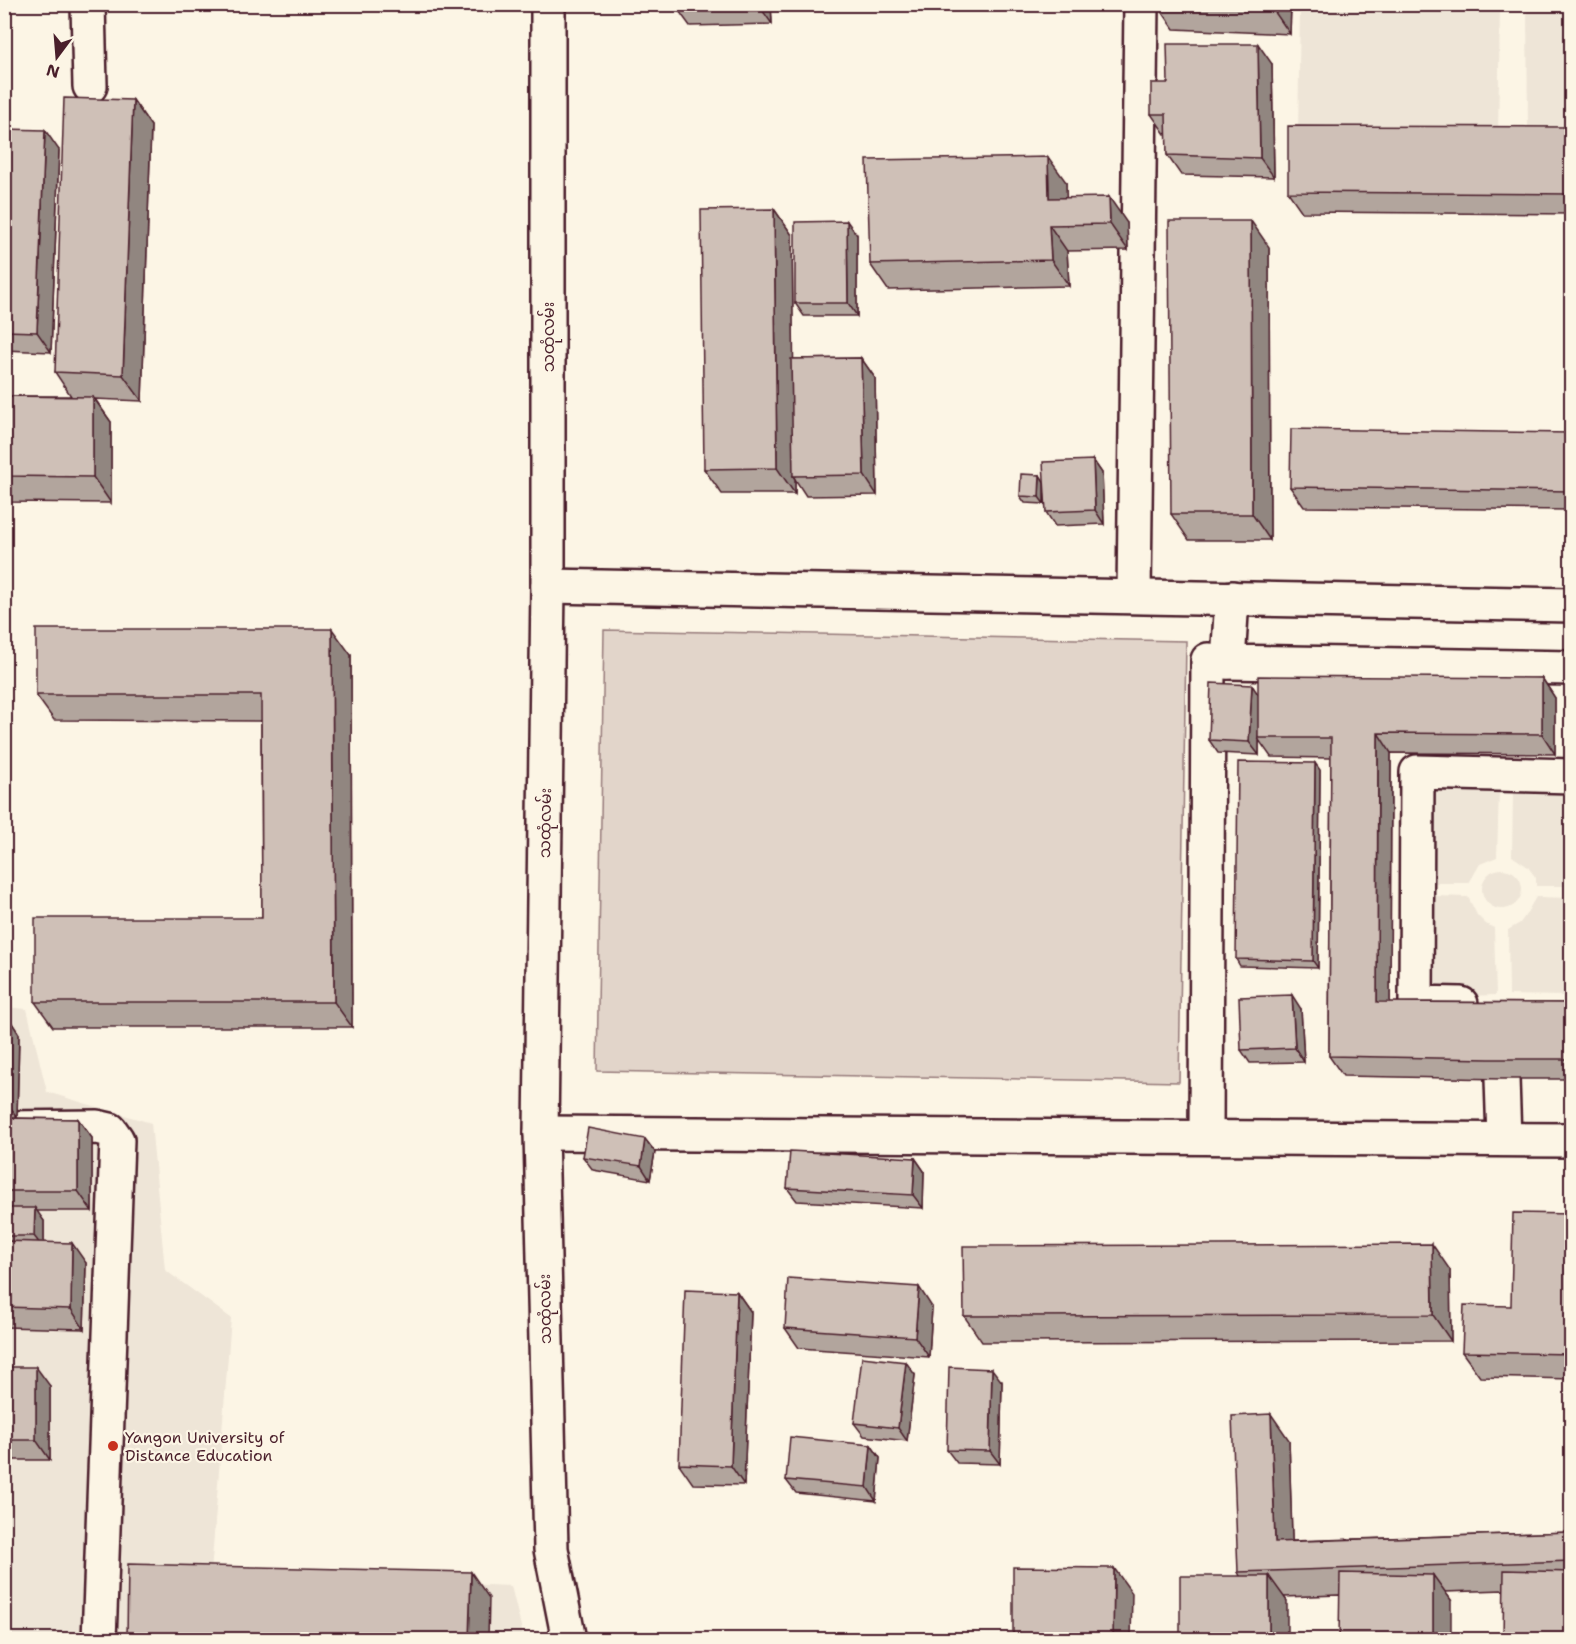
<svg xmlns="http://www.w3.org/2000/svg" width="1576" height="1644" viewBox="0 0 1576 1644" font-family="'Shantell Sans','Noto Sans Myanmar',sans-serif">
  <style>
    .built { fill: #eee5d7 }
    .green { fill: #e2d5ca; stroke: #967a7a; stroke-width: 1.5 }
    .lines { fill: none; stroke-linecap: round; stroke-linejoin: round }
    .minor-casing { stroke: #4a1f2b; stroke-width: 38 }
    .minor { stroke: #fcf5e5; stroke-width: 33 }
    .wall { fill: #b2a59d; stroke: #4a1f2b; stroke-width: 1.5 }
    .shaded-wall { fill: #918680; stroke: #4a1f2b; stroke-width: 1.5 }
    .building { fill: #cfc0b7; stroke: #4a1f2b; stroke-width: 1.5 }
    .poi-dot { fill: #c8321e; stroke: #fcf5e5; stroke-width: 2 }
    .labels { text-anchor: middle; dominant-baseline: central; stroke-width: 4.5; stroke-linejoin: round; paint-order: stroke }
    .street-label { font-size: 16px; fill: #4a1f2b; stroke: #fcf5e5 }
    .poi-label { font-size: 16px; fill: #4a1f2b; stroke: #fcf5e5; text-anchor: start }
  </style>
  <rect width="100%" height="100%" fill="#fcf5e5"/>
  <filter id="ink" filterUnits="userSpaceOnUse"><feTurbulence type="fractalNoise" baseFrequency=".0167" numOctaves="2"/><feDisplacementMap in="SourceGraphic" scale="12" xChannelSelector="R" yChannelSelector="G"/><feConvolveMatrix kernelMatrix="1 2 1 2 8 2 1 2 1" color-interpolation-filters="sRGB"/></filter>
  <g filter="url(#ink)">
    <!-- built -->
    <g class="built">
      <path d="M1300,5H1500L1498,140L1298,137Z"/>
      <path d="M1527,5H1571V137H1528Z"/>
      <path d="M1435,790L1499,791L1497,857L1480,864L1469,883H1433Z"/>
      <path d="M1513,791L1571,792V886H1536V878L1528,867L1512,856Z"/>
      <circle cx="1502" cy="889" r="20"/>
      <path d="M1433,896L1468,897L1477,915L1486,924L1494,928L1496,995L1433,997Z"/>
      <path d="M1536,897L1571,898V996L1509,995L1508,930L1520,923L1525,916Z"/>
      <path d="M4,1007L27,1009L47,1092L151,1123L165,1270L231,1318L211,1573L511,1586L524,1639H5Z"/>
    </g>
    <!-- green -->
    <path class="green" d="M604,630L1186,641L1179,1082L597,1071Z"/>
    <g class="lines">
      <!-- minor casing -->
      <g class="minor-casing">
        <g id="minor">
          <path d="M88,4L90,86"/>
          <path d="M548,4V586L541,1133L551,1549L569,1640"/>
          <path d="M548,586L1572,605"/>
          <path d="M1134,595L1141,4"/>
          <path d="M1232,598L1228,662L1572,668"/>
          <path d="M1461,1004L1416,1003L1417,772L1572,776"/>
          <path d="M1502,1079L1504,1139"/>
          <path d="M4,1128L97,1127L110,1130L117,1140L99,1640"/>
          <path d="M541,1133L1572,1140"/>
          <path d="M1206,1136L1208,660L1228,662"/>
        </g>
      </g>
      <!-- minor -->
      <use href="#minor" class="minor"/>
    </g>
    <!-- wall -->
    <g class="wall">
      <path d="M674,4H771L772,24L690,26Z"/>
      <path d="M1157,4H1291L1290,34L1174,29Z"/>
      <path d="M1272,64L1274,177L1181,175L1167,155V133L1165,134L1151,114L1168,83Z"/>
      <path d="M133,100L151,126L142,401L95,399L111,422V503L4,502V396H71L55,372Z"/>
      <path d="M1572,127V214L1302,212L1288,192Z"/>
      <path d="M4,129L59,150L51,352L4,350Z"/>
      <path d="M1066,182V198L1127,223L1128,250L1067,251L1069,286L888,290L870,264Z"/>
      <path d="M774,209L792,235L793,359L861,358L875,378L877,495L806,496L795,479V494H722L704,469Z"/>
      <path d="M857,235V316H804L795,303Z"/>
      <path d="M1269,247L1270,540H1189L1171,514Z"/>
      <path d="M1572,433V510L1304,507L1290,487Z"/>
      <path d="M1093,460L1102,473L1104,524L1055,526L1046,512L1044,483V504L1025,503L1020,496L1040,475L1044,482Z"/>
      <path d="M351,655L352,1027H53L35,1002L262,918L261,721L54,720L36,695Z"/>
      <path d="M1542,678L1555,698V754L1391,753L1390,1002L1572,1003V1079H1502L1343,1076L1329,1056L1331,758L1271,757L1259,740V755L1218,753L1209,740L1258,694Z"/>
      <path d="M1320,770L1318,968L1240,966L1236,959Z"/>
      <path d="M1301,1009L1304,1062L1250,1063L1241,1050Z"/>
      <path d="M4,1014H6L19,1034L17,1117H4Z"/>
      <path d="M4,1118L78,1119L92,1138V1211H36L44,1221V1242L86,1263L84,1329L4,1327Z"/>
      <path d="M645,1139L655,1152L650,1180L593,1170L583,1157Z"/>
      <path d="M915,1158L924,1171L923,1208L797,1201L787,1188Z"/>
      <path d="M1572,1214V1379L1480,1377L1462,1352L1511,1306Z"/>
      <path d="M1450,1270L1451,1341L982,1342L964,1316Z"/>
      <path d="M737,1292L751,1312L744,1485L693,1484L679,1464Z"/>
      <path d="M932,1307L929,1357L799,1348L785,1328Z"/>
      <path d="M4,1367L50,1386V1460H4Z"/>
      <path d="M915,1375L907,1441L864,1436L854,1423Z"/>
      <path d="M1002,1382L1000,1464L957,1463L947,1450Z"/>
      <path d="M1289,1440L1292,1541L1572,1532V1640L1504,1590L1445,1592L1451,1600L1339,1595L1284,1597L1287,1601L1240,1576L1238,1572Z"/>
      <path d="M871,1445L880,1458L876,1501L796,1493L786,1480Z"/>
    </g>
    <!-- shaded-wall -->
    <g class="shaded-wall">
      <path d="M758,4H771L772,24Z"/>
      <path d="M1272,4H1291L1290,34L1272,8Z"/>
      <path d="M1258,44L1272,64L1274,177L1260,158Z"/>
      <path d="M133,100L151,126L142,401L123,375Z"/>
      <path d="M45,130L59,150L51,352L37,332Z"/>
      <path d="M1048,157L1066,182L1067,224L1049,198Z"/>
      <path d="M1109,197L1127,223L1128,250L1110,224Z"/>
      <path d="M774,209L792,235L795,476H793L795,479V494L777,468Z"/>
      <path d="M847,221L857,235V316L848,303Z"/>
      <path d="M1251,221L1269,247L1270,540L1252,514Z"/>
      <path d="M1049,225L1067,251L1069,286L1051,260Z"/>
      <path d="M861,358L875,378L877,495L864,475Z"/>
      <path d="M93,397L111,422V503L93,477Z"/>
      <path d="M1093,460L1102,473L1104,524L1095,510Z"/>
      <path d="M1040,475L1044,482V504L1039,497Z"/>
      <path d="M332,629L351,655L352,1027L334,1002Z"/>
      <path d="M1542,678L1555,698V754L1542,734Z"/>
      <path d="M1252,685L1261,699L1258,738L1259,740V755L1249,742Z"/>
      <path d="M1378,733L1391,753L1390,1022L1377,1002Z"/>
      <path d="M1315,763L1320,770L1318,968L1313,961Z"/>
      <path d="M1292,995L1301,1009L1304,1062L1295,1048Z"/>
      <path d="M6,1014L19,1034L17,1117L4,1100Z"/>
      <path d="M78,1119L92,1138V1211L78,1191Z"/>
      <path d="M645,1139L655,1152L650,1180L641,1166Z"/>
      <path d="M915,1158L924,1171L923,1208L913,1195Z"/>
      <path d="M35,1208L44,1221V1249L34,1236Z"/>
      <path d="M72,1243L86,1263L84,1329L71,1309Z"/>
      <path d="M1432,1244L1450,1270L1451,1341L1433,1315Z"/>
      <path d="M919,1287L932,1307L929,1357L915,1337Z"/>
      <path d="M737,1292L751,1312L744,1485L731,1466Z"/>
      <path d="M906,1362L915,1375L907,1441L898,1428Z"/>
      <path d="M36,1367L50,1386V1460L36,1440Z"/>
      <path d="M992,1369L1002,1382L1000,1464L990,1451Z"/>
      <path d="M1271,1414L1289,1440L1293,1568L1275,1542Z"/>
      <path d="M871,1445L880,1458L876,1501L867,1487Z"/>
      <path d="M1114,1568L1132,1593L1131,1640H1113Z"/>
      <path d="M471,1572L489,1598L488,1640H469Z"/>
      <path d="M1433,1575L1451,1600V1640H1433Z"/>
      <path d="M1269,1576L1287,1601V1640H1269Z"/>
    </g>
    <!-- building -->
    <g class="building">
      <path d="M1187,4H1272V8Z"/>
      <path d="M1167,44H1258L1260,158L1167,155L1166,114H1151V83H1168Z"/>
      <path d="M64,98L133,100L123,375L55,372Z"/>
      <path d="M1288,126L1572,127V194L1288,192Z"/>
      <path d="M4,129L45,130L37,332L4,331Z"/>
      <path d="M1048,157L1049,198L1109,197L1110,224L1049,225L1051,260L870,264L867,160Z"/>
      <path d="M774,209L777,468L704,469L701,210Z"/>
      <path d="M847,221L848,303H795V222Z"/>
      <path d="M1169,221H1251L1252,514H1171Z"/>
      <path d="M861,358L864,475L793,476L791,359Z"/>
      <path d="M4,396L93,397V477L4,476Z"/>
      <path d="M1291,429L1572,433V491L1290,487Z"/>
      <path d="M1093,460L1095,510L1046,512L1043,462Z"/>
      <path d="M1021,474L1040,475L1039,497L1020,496Z"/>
      <path d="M36,629H332L334,1002H35V918H262L261,695H36Z"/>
      <path d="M1258,676L1542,678V734L1378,733L1377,1002L1572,1003V1059H1489L1329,1056L1331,738H1258Z"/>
      <path d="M1211,683L1252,685L1249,742L1209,740Z"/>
      <path d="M1238,762L1315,763L1313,961L1236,959Z"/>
      <path d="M1292,995L1295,1048L1241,1050L1239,997Z"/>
      <path d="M4,1014H6L4,1047Z"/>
      <path d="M4,1118L78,1119V1191H4Z"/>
      <path d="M588,1128L645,1139L641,1166L583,1157Z"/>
      <path d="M790,1151L915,1158L913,1195L787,1188Z"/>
      <path d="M4,1208H35L34,1236H4Z"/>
      <path d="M1513,1213L1572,1214L1571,1304H1572V1354L1462,1352L1464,1305L1511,1306Z"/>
      <path d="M4,1241L72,1243L71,1309L4,1307Z"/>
      <path d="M1432,1244L1433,1315L964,1316L963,1246Z"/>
      <path d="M788,1278L919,1287L915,1337L785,1328Z"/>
      <path d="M685,1290L737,1292L731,1466L679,1464Z"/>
      <path d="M862,1357L906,1362L898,1428L854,1423Z"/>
      <rect x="4" y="1367" width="32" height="73"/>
      <path d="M949,1367L992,1369L990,1451L947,1450Z"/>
      <path d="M1271,1414L1275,1542L1572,1532V1561L1238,1572L1232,1416Z"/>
      <path d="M790,1437L871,1445L867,1487L786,1480Z"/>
      <path d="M128,1564L471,1572L469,1640H127Z"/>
      <path d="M1013,1567L1114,1568L1113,1640H1013Z"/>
      <path d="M1504,1570L1572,1572V1640H1503Z"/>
      <path d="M1340,1573L1433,1575V1640H1339Z"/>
      <rect x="1180" y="1576" width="89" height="64"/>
    </g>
  </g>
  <!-- markers -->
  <circle class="poi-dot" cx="113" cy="1446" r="6"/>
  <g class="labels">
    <!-- street labels -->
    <g class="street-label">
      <text transform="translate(548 337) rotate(-90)">သထုံလမ်း</text>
      <text transform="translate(545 823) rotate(-89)">သထုံလမ်း</text>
      <text transform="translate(545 1309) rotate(-91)">သထုံလမ်း</text>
    </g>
    <!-- poi labels -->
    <g class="poi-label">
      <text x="125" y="1437">Yangon University of<tspan x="125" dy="18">Distance Education</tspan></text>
    </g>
  </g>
  <!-- margin -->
  <rect width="1576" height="1644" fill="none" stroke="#fcf5e5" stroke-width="24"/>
  <rect x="12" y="12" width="1552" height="1620" fill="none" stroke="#4a1f2b" stroke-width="2" filter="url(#ink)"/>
  <!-- north arrow -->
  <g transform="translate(57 57) rotate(196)" stroke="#fcf5e5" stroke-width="4.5" paint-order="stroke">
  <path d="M0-4.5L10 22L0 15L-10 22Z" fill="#4a1f2b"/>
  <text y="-9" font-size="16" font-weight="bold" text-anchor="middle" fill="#4a1f2b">N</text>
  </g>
</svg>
